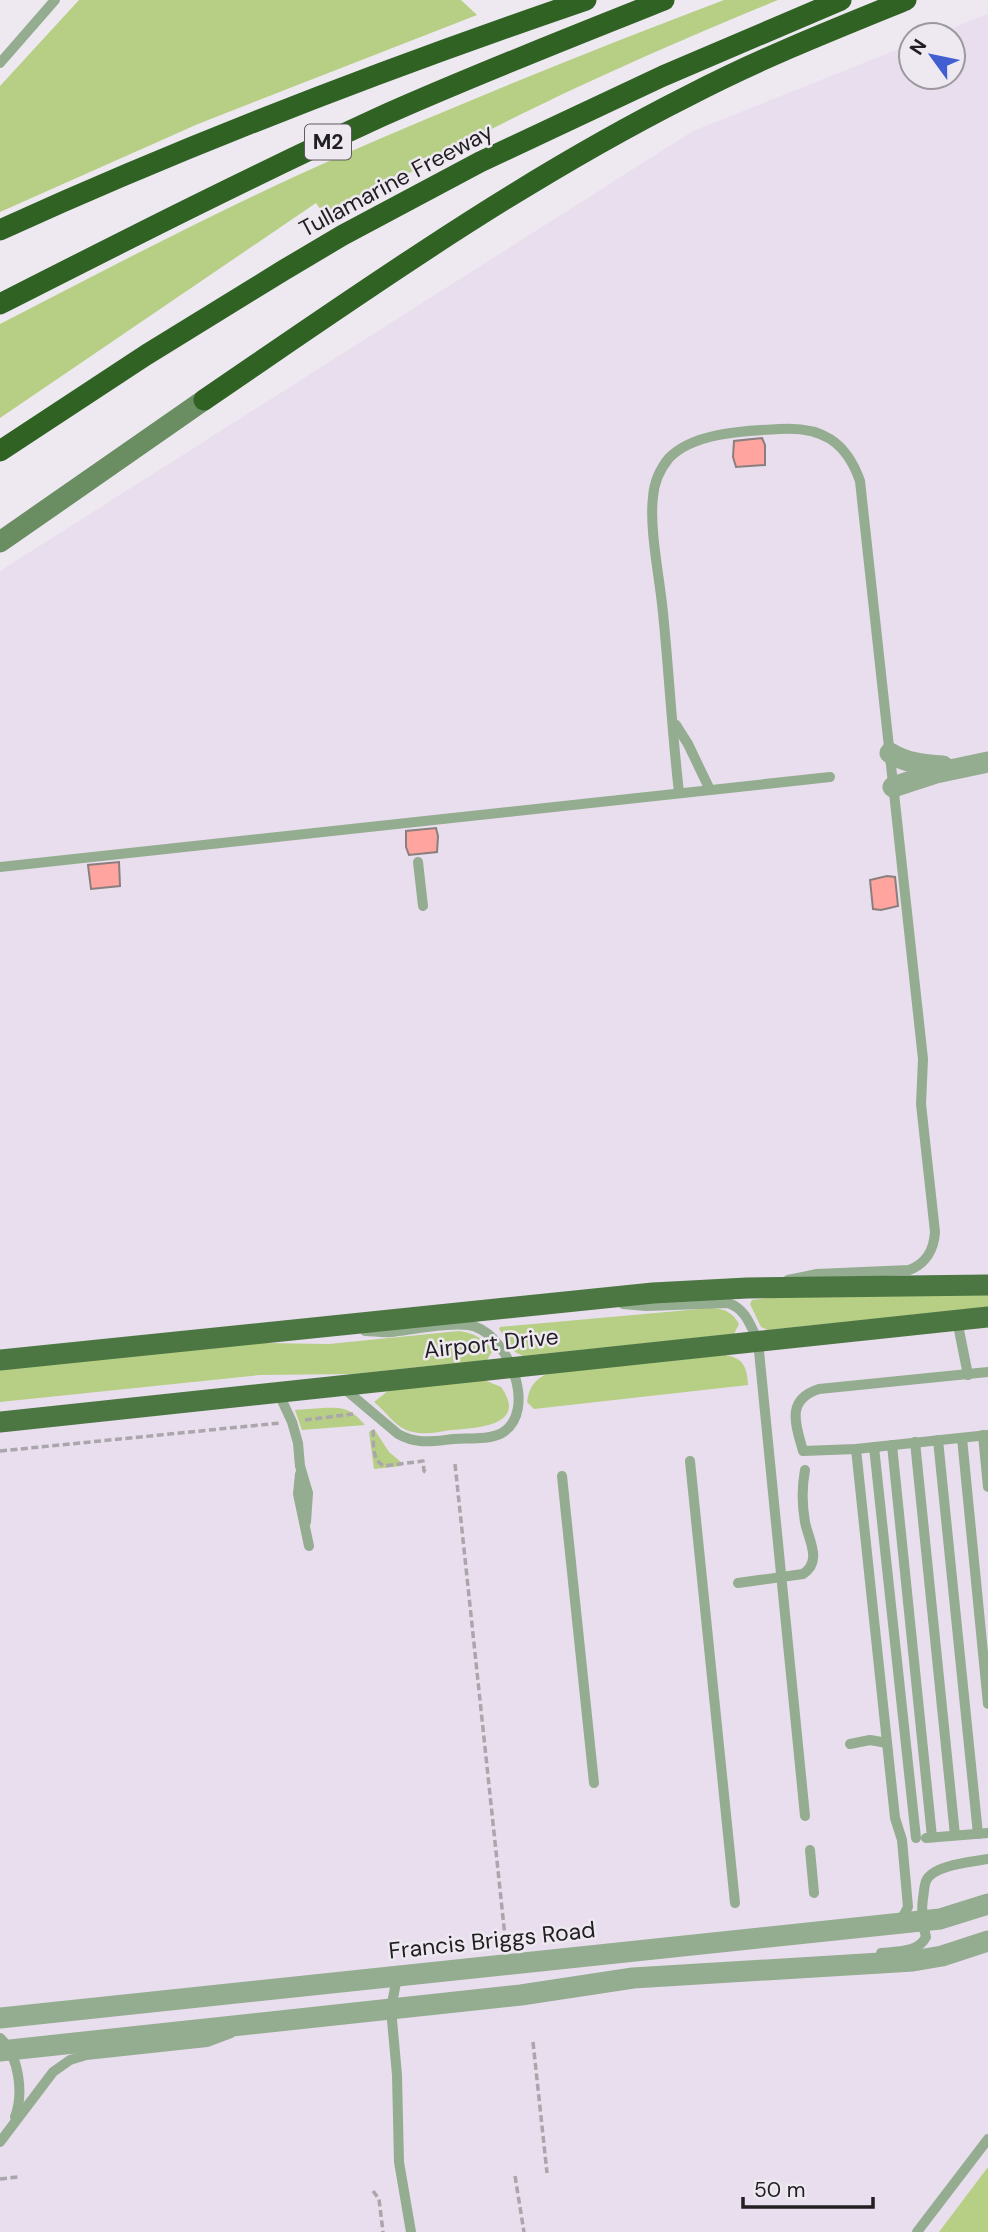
<svg xmlns="http://www.w3.org/2000/svg" width="988" height="2232" viewBox="0 0 988 2232" font-family="'DM Sans',sans-serif">
  <style>
    .built { fill: #e8deed }
    .green { fill: #b6cf85 }
    .building { fill: #ffa49e; stroke: #897f7e; stroke-width: 2 }
    .lines { fill: none; stroke-linecap: round; stroke-linejoin: round }
    .path { stroke: #aaa6ac; stroke-width: 3.5; stroke-dasharray: 7 3.5; stroke-linecap: butt }
    .lane { stroke: #94ac8f; stroke-width: 10 }
    .street { stroke: #94ac8f; stroke-width: 21 }
    .secondary { stroke: #6a8d62; stroke-width: 21 }
    .primary { stroke: #4c7642; stroke-width: 21 }
    .highway { stroke: #306224; stroke-width: 21 }
    .labels { text-anchor: middle; dominant-baseline: central; stroke-width: 5; stroke-linejoin: round; paint-order: stroke }
    .shield { fill: #eee9f1; stroke: #5e5b5f; stroke-width: 2 }
    .shield-label { font-size: 21px; font-weight: bold; fill: #201e21 }
    .street-label { font-size: 23px; fill: #201e21; stroke: #eee9f1 }
  </style>
  <rect width="100%" height="100%" fill="#eee9f1"/>
  <!-- built -->
  <path class="built" d="M988,14V2232H0V571L693,131L911,44V77H953V35H935Z"/>
  <!-- green -->
  <g class="green">
    <path d="M79,0H461L477,15L198,124L0,212V86Z"/>
    <path d="M724,0H778C696,34 614,69 534,108C463,142 395,181 327,219L316,203L0,418V324C114,265 229,205 347,153C471,99 597,48 724,0Z"/>
    <path d="M988,1294V1307L768,1330L761,1327L750,1304L752,1300L776,1297Z"/>
    <path d="M711,1308C725,1309 732,1312 739,1324L734,1334L523,1356L515,1352L499,1329L500,1327Z"/>
    <path d="M459,1331C475,1333 483,1339 493,1350L487,1360L353,1374L260,1375L0,1402V1370L262,1343L329,1344Z"/>
    <path d="M725,1355C744,1358 747,1368 748,1385L534,1409L527,1402C529,1387 535,1378 550,1373Z"/>
    <path d="M484,1380L501,1387C529,1426 476,1428 451,1430C439,1432 425,1435 413,1432C396,1429 387,1412 374,1402L389,1390Z"/>
    <path d="M322,1408C344,1407 350,1408 365,1425L302,1430L295,1410Z"/>
    <path d="M374,1429L389,1452L401,1462V1466L374,1469L369,1432Z"/>
    <path d="M988,2167V2232H939Z"/>
  </g>
  <!-- building -->
  <g class="building">
    <path d="M762,438L765,445V465L736,467L733,457L734,441Z"/>
    <path d="M436,828L438,836L437,852L409,855L406,847V831Z"/>
    <path d="M119,862L120,886L91,889L88,865Z"/>
    <path d="M887,876L895,877L898,906L881,910L873,909L870,880Z"/>
  </g>
  <g class="lines">
    <!-- path -->
    <g class="path">
      <path d="M305,1420L353,1414"/>
      <path d="M373,1430C374,1442 371,1460 384,1466L423,1461L424,1471L427,1473"/>
      <path d="M0,1451L280,1423"/>
      <path d="M455,1464L506,1946"/>
      <path d="M533,2042L547,2173"/>
      <path d="M515,2176L524,2232"/>
      <path d="M0,2179L18,2177"/>
      <path d="M373,2191L379,2199L383,2232"/>
    </g>
    <!-- lane -->
    <g class="lane">
      <path d="M0,63L55,0"/>
      <path d="M676,725L688,744L710,790"/>
      <path d="M679,792C672,733 669,672 663,613C660,579 649,529 653,497C654,483 660,469 669,458C694,432 745,431 779,429C821,426 846,441 860,481L923,1059L921,1104L935,1232C934,1249 926,1264 909,1270L817,1274L788,1280"/>
      <path d="M418,862L423,906"/>
      <path d="M0,867L830,777"/>
      <path d="M623,1304L646,1306L728,1303C746,1309 750,1325 758,1341L805,1816"/>
      <path d="M957,1320L968,1375"/>
      <path d="M988,1372L819,1389C785,1400 796,1425 803,1451L856,1449L988,1435"/>
      <path d="M341,1386L398,1434C417,1445 434,1441 454,1439C468,1438 489,1440 502,1433C538,1411 509,1339 476,1327C459,1320 411,1330 391,1332C382,1333 373,1331 365,1331"/>
      <path d="M278,1392L292,1422L298,1443L300,1466L308,1493L306,1522"/>
      <path d="M983,1435L988,1487"/>
      <path d="M962,1438L988,1704"/>
      <path d="M938,1440L978,1834"/>
      <path d="M915,1442L955,1835"/>
      <path d="M892,1445L932,1837"/>
      <path d="M874,1447L916,1838"/>
      <path d="M856,1449L895,1818L902,1840L908,1907L900,1922"/>
      <path d="M690,1461L735,1903"/>
      <path d="M300,1474L298,1494L309,1546"/>
      <path d="M562,1476L594,1783"/>
      <path d="M738,1583L803,1574C823,1561 808,1539 805,1522C802,1505 802,1486 805,1470"/>
      <path d="M850,1744L870,1740L887,1743"/>
      <path d="M926,1838L988,1833"/>
      <path d="M810,1850L814,1893"/>
      <path d="M881,1953C897,1951 918,1953 926,1937C922,1923 921,1913 923,1898C924,1893 924,1886 926,1881C933,1865 972,1862 988,1859"/>
      <path d="M397,1977L391,2009L397,2075L399,2162L411,2232"/>
      <path d="M0,2038C19,2056 24,2093 15,2117"/>
      <path d="M0,2142L53,2072L70,2060L86,2055L207,2042L231,2033"/>
      <path d="M917,2232L988,2139"/>
    </g>
    <!-- street -->
    <g class="street">
      <path d="M890,753C907,763 923,765 943,766"/>
      <path d="M893,787L936,773L988,762"/>
      <path d="M0,2018L940,1919L988,1904"/>
      <path d="M0,2051L521,1995L633,1978L913,1961L942,1956L988,1941"/>
    </g>
    <!-- secondary -->
    <path class="secondary" d="M0,542L204,400"/>
    <!-- primary -->
    <g class="primary">
      <path d="M0,1360L653,1293L747,1288L988,1285"/>
      <path d="M0,1422L988,1317"/>
    </g>
    <!-- highway -->
    <g class="highway">
      <path d="M0,230C191,143 387,68 586,0"/>
      <path d="M0,304C126,240 252,176 380,117C474,75 569,38 664,0"/>
      <path d="M204,400C361,293 517,182 688,96C759,59 832,30 906,0"/>
      <path d="M0,451L146,355L284,270L343,235L480,162L663,76L841,0"/>
    </g>
  </g>
  <g class="labels">
    <!-- shield labels -->
    <rect class="shield" x="305" y="124.5" width="46" height="35" rx="5"/>
    <g class="shield-label">
      <text x="328" y="142">M2</text>
    </g>
    <!-- street labels -->
    <g class="street-label">
      <text transform="translate(396 180) rotate(-28)">Tullamarine Freeway</text>
      <text transform="translate(491 1343) rotate(-6)">Airport Drive</text>
      <text transform="translate(492 1940) rotate(-6)">Francis Briggs Road</text>
    </g>
  </g>
  <!-- north arrow -->
  <g transform="translate(932 56) rotate(303)"><circle r="33" fill="#eee9f1" stroke="#9c989e" stroke-width="2"/>
  <path d="M0-5L12 26L0 18L-12 26Z" fill="#425fd2"/>
  <text y="-10" font-size="19" font-weight="bold" text-anchor="middle" fill="#201e21">N</text>
  </g>
  <!-- scale -->
  <path d="M743 2197v10h130v-10" fill="none" stroke="#201e21" stroke-width="3.5"/>
  <text x="754" y="2197" font-size="21" fill="#201e21" stroke="#eee9f1" stroke-width="5" paint-order="stroke">50 m</text>
</svg>
